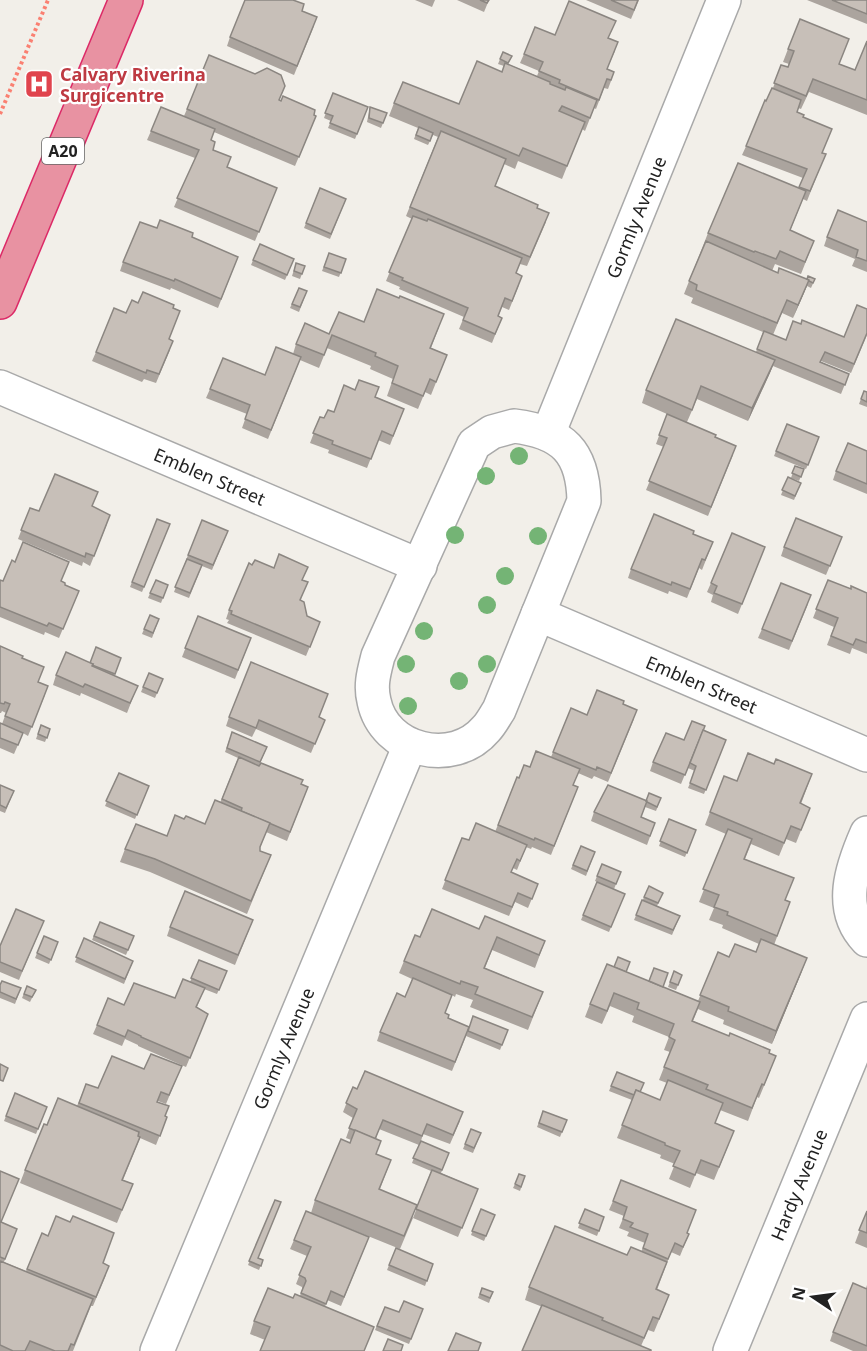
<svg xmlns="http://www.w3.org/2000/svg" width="867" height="1351" viewBox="0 0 867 1351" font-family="'Noto Sans',sans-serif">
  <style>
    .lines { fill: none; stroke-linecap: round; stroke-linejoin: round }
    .minor-casing { stroke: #a9a9a9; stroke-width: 36 }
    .highway-casing { stroke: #dc2a67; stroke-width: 36 }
    .path { stroke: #fa8072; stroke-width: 4; stroke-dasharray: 3 3; stroke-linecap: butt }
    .minor { stroke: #fff; stroke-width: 33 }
    .highway { stroke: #e892a2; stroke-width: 33 }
    .tree { fill: #74b475 }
    .wall { fill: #aba49e; fill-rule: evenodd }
    .shaded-wall { fill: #8b8681 }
    .building { fill: #c7bfb8; stroke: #8b8681; stroke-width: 1.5 }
    .labels { text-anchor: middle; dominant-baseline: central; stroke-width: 4.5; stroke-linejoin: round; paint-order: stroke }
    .shield { fill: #fff; stroke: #646464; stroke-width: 1.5 }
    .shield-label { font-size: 16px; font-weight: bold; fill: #222 }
    .health-label { font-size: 18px; font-weight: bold; fill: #be3a42; stroke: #fff; text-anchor: start }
    .street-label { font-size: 18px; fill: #222; stroke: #fff }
  </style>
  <rect width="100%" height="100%" fill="#f2efe9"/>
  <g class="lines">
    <!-- minor casing -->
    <g class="minor-casing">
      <g id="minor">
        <path id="s1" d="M0,387L420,566"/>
        <path d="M514,426C563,432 583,452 584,501L499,710C495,716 491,724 486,729C453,768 384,751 374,701C370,685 374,672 378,656L474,444L492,432Z"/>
        <path id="s2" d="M548,434L724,0"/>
        <path id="s3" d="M538,614L867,755"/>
        <path d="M867,833C852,867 837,909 867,940"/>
        <path id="s4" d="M157,1351L410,745"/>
        <path id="s5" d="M730,1351L867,1019"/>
      </g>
    </g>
    <!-- highway casing -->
    <g class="highway-casing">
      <path id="highway" d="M0,302L126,0"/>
    </g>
    <!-- path -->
    <path class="path" d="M0,114L48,0"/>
    <!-- minor -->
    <use href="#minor" class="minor"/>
    <!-- highway -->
    <use href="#highway" class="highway"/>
  </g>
  <!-- trees -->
  <g class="tree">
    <circle cx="519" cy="456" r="9"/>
    <circle cx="486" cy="476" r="9"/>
    <circle cx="455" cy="535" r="9"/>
    <circle cx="538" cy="536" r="9"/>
    <circle cx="505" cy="576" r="9"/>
    <circle cx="487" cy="605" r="9"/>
    <circle cx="424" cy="631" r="9"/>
    <circle cx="406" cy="664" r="9"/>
    <circle cx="487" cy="664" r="9"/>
    <circle cx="459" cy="681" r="9"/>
    <circle cx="408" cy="706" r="9"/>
  </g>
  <!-- wall -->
  <g class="wall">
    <path d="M415,0H435L432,7Z"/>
    <path d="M457,0H489L484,12Z"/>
    <path d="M586,0H639L631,19Z"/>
    <path d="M807,0H867V24Z"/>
    <path d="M302,11L314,26L294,75L227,46L230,37Z"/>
    <path d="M555,35L609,38L615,51L607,69L611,81L608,89L604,88L596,109L594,108L585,131L582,129L562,179L518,161L515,169L504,164L495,187L537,208L546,222L527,266L520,264L516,273L519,285L509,310L502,307L498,317L502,318L492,343L459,329L464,317L399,289L400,287L386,281L412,219L406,216L438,137L433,135L428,145L414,139L418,128L389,116L394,103L459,104L502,72L504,66L498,64L503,52L512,56L508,64L537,76L539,71L520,63L524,54Z"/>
    <path d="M867,41V115L809,92L801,109L798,108L797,112L803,117L822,153V163L807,201L803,199L790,231L814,241L801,274L775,264L772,271L778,273L807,279H815L811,288L807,286L793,318L782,313L773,335L786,340L844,337L867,309V335L851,373L821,361V362L849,374L841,394L773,366L748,421L697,399L687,422L715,437L733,455L708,516L646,490L664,447L656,444L667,414L642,403L646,390L756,352L763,332L691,303L693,298L684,294L708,233L799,188L803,178L742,155L773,88L781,65L788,67L789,64L783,62L788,49L839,64L855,70Z"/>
    <path d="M255,74L285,86L279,100L316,116L295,166L214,132L211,140L213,150L228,167L273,197L255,241L174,207L195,158L147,140L151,131L184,116L187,109Z"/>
    <path d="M333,93L368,107L355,139L328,128L331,121L324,118Z"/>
    <path d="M370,107L387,113L381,128L367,122Z"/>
    <path d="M320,188L346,199L330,239L304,228Z"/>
    <path d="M867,222V272L852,266L855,259L824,246L827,237Z"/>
    <path d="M157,228L192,237L238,257L218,308L171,288L170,290L120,271L123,262Z"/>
    <path d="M260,244L294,259L285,280L251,265Z"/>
    <path d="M329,253L346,259L339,277L322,271Z"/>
    <path d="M296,263L305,266L300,279L292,276Z"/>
    <path d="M299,288L307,291L299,312L290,308Z"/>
    <path d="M138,303L173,308L169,339L170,350L156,383L144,379L142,382L92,361L96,352Z"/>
    <path d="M364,322L439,327L431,348L447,355L431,395L425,392L418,409L387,396L393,379L370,369L371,366L327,348L319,368L300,360L268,439L242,428L247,414L206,398L210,389L265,375L293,354L296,344Z"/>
    <path d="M864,391L867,392V407L859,404Z"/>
    <path d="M376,397L404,409L390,445L378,440L367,468L328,453L329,450L310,443L320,417L324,418L334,412Z"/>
    <path d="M787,424L819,437L806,469L774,456Z"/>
    <path d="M867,451V494L833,480L836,471Z"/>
    <path d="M795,466L804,469L799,481L791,478Z"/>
    <path d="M788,477L801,483L794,500L781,495Z"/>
    <path d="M92,506L107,524L90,566L83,562L82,566L18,539L30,508L39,511Z"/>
    <path d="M157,519L170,524L142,592L130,587Z"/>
    <path d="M228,531L212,570L202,566L189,598L174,592L188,555Z"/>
    <path d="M693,534L713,542L702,570L699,568L687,598L669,591L668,594L628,578L631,569Z"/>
    <path d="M842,537L826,575L781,556L784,547Z"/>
    <path d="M765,547L738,614L711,602L713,595L707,592L711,583Z"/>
    <path d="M252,565L303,580L301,600L307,616L320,622L306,656L227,623L229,620L226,619L229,610Z"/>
    <path d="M0,580L3,581H62L75,600L59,638L45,632L44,635L0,617Z"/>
    <path d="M156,580L168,585L161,603L148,598Z"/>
    <path d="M828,580L850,589L867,593V654L852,648L850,654L827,645L834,627L813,618Z"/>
    <path d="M808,604L789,650L758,638L762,629Z"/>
    <path d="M150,615L159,619L152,638L142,634Z"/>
    <path d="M198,616L251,638L235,679L182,657Z"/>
    <path d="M0,646L22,658L38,682L45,695L28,736L23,733L14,754L0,748V723L2,724L6,713L2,711L1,713H0Z"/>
    <path d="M121,658L114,676L134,695L127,713L81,693L80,696L53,685L56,675L90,663Z"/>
    <path d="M149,673L163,679L155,698L141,692Z"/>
    <path d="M623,704L634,719L608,782L594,776L592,779L578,773L573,785L578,787L551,855L532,847L531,849L526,847L517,870L513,868L511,873L538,884L528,908L515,902L509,916L442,889L462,838L469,840L495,832L517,777L519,778L530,767L551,757L571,708L587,715Z"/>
    <path d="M229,717L319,718L321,729L311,753L256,729L252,737L226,726Z"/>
    <path d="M41,725L50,729L45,742L36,739Z"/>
    <path d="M703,730L726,740L704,794L688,788L695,771L688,768V767L681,784L650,771L653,762L684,740Z"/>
    <path d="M232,732L267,747L259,766L308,787L287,841L266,832L260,848V851L271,855L247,914L150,872L120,862L125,849L167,836L184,819L205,824L220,803L238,758L225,752Z"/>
    <path d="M774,764L812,774L801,804L810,808L796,843L786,839L779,856L751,844L745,859L786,900L790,902L774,945L802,971L772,1044L723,1024L724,1020L698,1009L693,1021L769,1053L771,1069L759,1098L757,1097L748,1121L720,1110L715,1123L729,1144L714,1180L696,1173L690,1188L669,1179L675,1164L660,1158L661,1155L617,1138L632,1100L609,1091L617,1072L640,1092L660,1100L667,1083L659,1080L670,1052L664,1050L669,1037L632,1022L634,1016L610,1006L602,1024L585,1017L590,1004L626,972L698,1001L718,952L729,957L756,952L759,944L722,928L723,925L709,920L714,908L699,902L726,834L705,825L710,812L737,781Z"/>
    <path d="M119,773L149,786L135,819L105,806Z"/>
    <path d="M0,785L14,791L5,813L0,811Z"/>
    <path d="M661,798L656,811L645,807L641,817L655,823L647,845L591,821L594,812Z"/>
    <path d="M669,819L696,830L685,857L659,846Z"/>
    <path d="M581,846L595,852L586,876L571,869Z"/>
    <path d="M602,864L621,872L614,889L595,881Z"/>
    <path d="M597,882L625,894L609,932L581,920Z"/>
    <path d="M649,886L663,893L657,906L680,916L672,935L634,920Z"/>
    <path d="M253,920L235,965L167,936L170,927Z"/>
    <path d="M100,922L134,936L126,955L92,940Z"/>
    <path d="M479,929L545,941L535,968L492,950L485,968L543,992L528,1030L470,1007L473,1000L456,994L455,997L452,995L445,1013L448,1018L469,1027L508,1030L500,1050L466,1036L452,1071L377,1041L380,1032L405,997L412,979L399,973L404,961L420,937Z"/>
    <path d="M40,930L19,980L0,972V946Z"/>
    <path d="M44,936L58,942L49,964L35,958Z"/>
    <path d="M84,938L133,961L124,984L75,962Z"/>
    <path d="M199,960L227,971L217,994L204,989L197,1007L208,1014L186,1067L138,1046V1045L125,1039L122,1046L93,1034L97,1025L124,1005L175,998L190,982Z"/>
    <path d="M674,971L682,975L676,990L668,987Z"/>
    <path d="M0,985L21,988L15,1004L0,998Z"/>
    <path d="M27,986L36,990L30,1002L22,998Z"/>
    <path d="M144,1069L178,1075L166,1104L158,1101V1102L165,1116L167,1117L156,1145L140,1138L123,1180L133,1184L117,1223L20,1183L25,1170L47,1125L77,1106L86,1084L98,1088Z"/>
    <path d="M353,1087L460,1121L450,1144L423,1134L421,1141L449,1153L441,1173L478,1189L458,1237L413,1218L400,1249L311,1213L315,1200L351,1140L346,1138L353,1118L343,1112ZM379,1129L419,1145L412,1163L431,1171L413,1218L380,1189L391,1160L376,1154V1139Z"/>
    <path d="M15,1093L47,1107L36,1134L4,1121Z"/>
    <path d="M543,1111L567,1120L560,1137L537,1127Z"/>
    <path d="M471,1129L481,1133L473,1153L463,1149Z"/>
    <path d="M0,1171L2,1223L17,1229L4,1262L26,1271L42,1233L103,1263L106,1275L93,1306H91L73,1351H0Z"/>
    <path d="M525,1176L520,1191L513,1188L515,1184Z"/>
    <path d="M275,1200L258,1258L263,1260L259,1270L248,1265Z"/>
    <path d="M613,1201L689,1234L680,1256L671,1252L657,1290L664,1308L654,1332L648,1330L641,1346L525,1300L529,1287L641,1252L645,1243L627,1236L629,1232L619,1228L624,1216L609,1210Z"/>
    <path d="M481,1209L495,1215L484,1241L471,1235Z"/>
    <path d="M585,1209L604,1217L597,1236L578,1228Z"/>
    <path d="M867,1211V1248L855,1243Z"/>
    <path d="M369,1237L341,1306L327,1300L325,1307L265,1340L250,1334L254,1321L293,1298L300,1296L302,1289V1287L296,1284L307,1256L290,1249L294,1240Z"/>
    <path d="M396,1248L433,1264L425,1286L387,1270Z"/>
    <path d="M867,1285V1351H853L830,1341L833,1332L866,1288Z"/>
    <path d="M482,1288L493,1292L489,1303L478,1298Z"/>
    <path d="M385,1307L399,1312L423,1309L409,1344L375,1330Z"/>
  </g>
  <!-- shaded-wall -->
  <g class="shaded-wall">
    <path d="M809,280L804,293L793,318L798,305Z"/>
    <path d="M775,360L770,373L748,421L752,408Z"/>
    <path d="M807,958L802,971L772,1044L776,1031Z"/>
  </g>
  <!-- building -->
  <g class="building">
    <path d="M245,0H293L304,4L302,11L317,17L297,66L230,37Z"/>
    <path d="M480,0H489L487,3Z"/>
    <path d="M611,0H638L634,10Z"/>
    <path d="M832,0H867V14Z"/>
    <path d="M569,1L616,21L608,38L618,42L607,69L614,72L611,80L607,79L599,100L559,83L560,80L539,71L543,62L524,54L535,27L555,35Z"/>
    <path d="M800,19L849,39L839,64L855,70L867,41V100L813,79L806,96L774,83L781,65L788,67L794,51L788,49Z"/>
    <path d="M503,52L512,56L508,63L500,59Z"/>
    <path d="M209,55L255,74L267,68L281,75L285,86L279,100L281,101L283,96L315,110L314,115L316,116L299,157L187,109Z"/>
    <path d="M477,61L502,72L505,63L550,82V84L565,90L566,87L597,100L590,118L562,106L559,111L585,122L567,166L523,148L519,156L394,103L403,82L459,104Z"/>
    <path d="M772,88L801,100L797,112L804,115L803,117L832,129L822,153L826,154L810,191L799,187L807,169L746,146L765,100L766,101Z"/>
    <path d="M333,93L368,107L357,134L330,123L333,116L325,113Z"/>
    <path d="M161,107L215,129L211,140L215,142L213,150L231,157L227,167L277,188L259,232L177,198L199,150L151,131Z"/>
    <path d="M370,107L387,113L383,123L369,118Z"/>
    <path d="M419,127L433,133L430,141L416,135Z"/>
    <path d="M441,131L506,159L495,186L538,205L537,208L549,213L530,257L410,207Z"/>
    <path d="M738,163L806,191L790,230L814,241L805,262L780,251L776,259L755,251L754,252L708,233Z"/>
    <path d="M320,188L346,199L331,234L306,223Z"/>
    <path d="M838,210L867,222V261L856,257L858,250L827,237Z"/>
    <path d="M413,216L427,221L428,219L522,258L516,273L522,276L512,301L505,298L498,316L502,318L495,334L463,320L468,308L402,280L403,278L389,272Z"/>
    <path d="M160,220L193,233L192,237L238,257L221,299L175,279L174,281L123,262L140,222L157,228Z"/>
    <path d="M706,241L778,273L779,268L809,280L798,305L787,300L777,323L696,290L697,285L689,281Z"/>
    <path d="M260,244L294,259L287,275L253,260Z"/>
    <path d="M329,253L346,259L341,273L324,267Z"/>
    <path d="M296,263L305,266L302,274L294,271Z"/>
    <path d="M808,276L815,279L813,283L809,281V280L807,279Z"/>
    <path d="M299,288L307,291L300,307L292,304Z"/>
    <path d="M377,289L399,298L400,296L444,314L430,348L447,355L436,382L430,379L423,396L392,383L398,366L375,356L376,353L332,335L324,355L296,344L305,323L329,334L339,312L364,322Z"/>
    <path d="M143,292L174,305L173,308L180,311L169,339L173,341L159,374L147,370L146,373L96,352L114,308L126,313L132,300L138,303Z"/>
    <path d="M857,305L867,309V333L854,364L825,352L820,362L849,374L845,385L757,349L764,331L786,340L793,321L801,324L802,320L844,337Z"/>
    <path d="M676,319L775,360L752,408L701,386L692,410L646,390Z"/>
    <path d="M276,347L301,357L271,430L245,419L250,405L210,389L223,358L265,375Z"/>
    <path d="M359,380L379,387L375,397L404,409L393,436L382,431L371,459L332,444L333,441L313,433L320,417L324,418L328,410L334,412L344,385L355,390Z"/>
    <path d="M864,391L867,392V402L861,399Z"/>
    <path d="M667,414L716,435L715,437L736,446L711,507L649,481L667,438L659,435Z"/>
    <path d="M787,424L819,437L808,465L776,451Z"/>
    <path d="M848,443L867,451V484L836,471Z"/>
    <path d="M795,466L804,469L801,477L792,473Z"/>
    <path d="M55,474L98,492L92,506L110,515L94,556L86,553L85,557L21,530L30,508L39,511Z"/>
    <path d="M788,477L801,483L795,496L782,490Z"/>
    <path d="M654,514L694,531L693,534L713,542L705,560L702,559L690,589L672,582L671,585L631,569Z"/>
    <path d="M796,518L842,537L830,566L784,547Z"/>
    <path d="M157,519L170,524L144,587L132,582Z"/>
    <path d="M202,520L228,531L213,565L188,555Z"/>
    <path d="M732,533L765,547L742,604L714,593L717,586L711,583Z"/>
    <path d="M23,542L69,562L61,581L65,583V585L79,591L63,629L49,623L47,626L0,607V580L3,581L12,560L15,562Z"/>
    <path d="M279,554L308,567L302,580L308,582L300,600L304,602L307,616L320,622L310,647L231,614L232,611L229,610L249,563L252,565L255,560L274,568Z"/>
    <path d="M187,559L202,565L190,593L175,587Z"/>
    <path d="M156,580L168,585L163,598L150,593Z"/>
    <path d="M828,580L851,589V586L867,593V643L856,639L853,645L831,636L838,618L816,609Z"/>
    <path d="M781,583L811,595L792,641L762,629Z"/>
    <path d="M150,615L159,619L153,633L144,629Z"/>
    <path d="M198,616L251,638L238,670L185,648Z"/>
    <path d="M0,646L23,656L22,658L44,667L38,682L48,686L32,727L5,716L10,704L5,702L4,704L0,703Z"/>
    <path d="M96,647L121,658L115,674L92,665L93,664L90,663Z"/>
    <path d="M66,652L93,664L92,666L138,686L130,703L85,684L83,687L56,675Z"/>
    <path d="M251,662L328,694L319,717L325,720L315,744L259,720L256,728L229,717Z"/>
    <path d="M149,673L163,679L157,693L143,687Z"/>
    <path d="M597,690L624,701L623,704L637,710L611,773L597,767L596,770L553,752L571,708L587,715Z"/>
    <path d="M692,721L705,726L685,775L653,762L666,733L684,740Z"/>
    <path d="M0,723L23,733L18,745L0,738Z"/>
    <path d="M41,725L50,729L47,738L38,734Z"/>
    <path d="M703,730L726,740L706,790L690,783L696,766L690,763Z"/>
    <path d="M232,732L267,747L260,762L227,748Z"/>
    <path d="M536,751L580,769L573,785L578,787L554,846L535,838L534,840L498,825L517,777L519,778L524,765L530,767Z"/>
    <path d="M748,753L774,764L776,759L812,774L800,803L810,808L801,830L791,826L784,843L710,812L724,776L737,781Z"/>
    <path d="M239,757L259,766L261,763L303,780L301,784L308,787L290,832L241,811L242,808L222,799Z"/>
    <path d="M119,773L149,786L137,815L106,801Z"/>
    <path d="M0,785L14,791L6,808L0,805Z"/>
    <path d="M608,785L647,801L641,817L655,823L650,836L594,812Z"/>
    <path d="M649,793L661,798L657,807L647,802V801H646Z"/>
    <path d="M215,800L270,823L260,847V851L271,855L251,901L155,859L125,849L136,824L167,836L175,815L184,819L186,816L205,824Z"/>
    <path d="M669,819L696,830L687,853L660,841Z"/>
    <path d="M476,823L527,845L520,861L517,859L511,872L538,884L532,899L518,893L512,907L445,880L462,838L469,840Z"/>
    <path d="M728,829L752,839L744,859L794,878L785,900L790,902L777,936L727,915L728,912L714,907L719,895L703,889Z"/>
    <path d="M581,846L595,852L587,871L573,865Z"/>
    <path d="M602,864L621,872L616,884L597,876Z"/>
    <path d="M597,882L625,894L611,927L583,915Z"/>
    <path d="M649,886L663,893L658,903L644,897Z"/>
    <path d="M185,891L253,920L238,955L170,927Z"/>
    <path d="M642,900L680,916L673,930L636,915Z"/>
    <path d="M16,909L44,921L22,971L0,962V946Z"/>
    <path d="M432,909L479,929L485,916L545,941L539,955L497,937L484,968L543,992L532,1017L475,994L478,987L461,981L460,984L404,961L415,935L420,937Z"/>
    <path d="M100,922L134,936L128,950L94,936Z"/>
    <path d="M44,936L58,942L51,960L37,953Z"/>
    <path d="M84,938L133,961L125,979L76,957Z"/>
    <path d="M761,939L807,958L776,1031L728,1011L729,1007L700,995L718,952L729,957L735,944L756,952Z"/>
    <path d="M618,957L630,962L626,972L614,967Z"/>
    <path d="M199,960L227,971L219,990L191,978Z"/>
    <path d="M607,964L700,1002L692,1021L729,1036L730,1033L770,1050L769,1053L776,1056L764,1085L762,1084L752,1108L706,1089L708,1085L664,1067L675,1040L669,1037L674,1024L637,1009L639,1003L614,993L607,1011L590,1004Z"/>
    <path d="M654,968L668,973L663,987L649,981Z"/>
    <path d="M674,971L682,975L678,985L670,982Z"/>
    <path d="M413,978L452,995L445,1013L449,1015L448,1018L469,1027L455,1062L380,1032L397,993L405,997Z"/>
    <path d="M183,979L205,988L196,1007L208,1014L190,1058L141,1037V1036L128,1030L125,1037L97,1025L108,998L124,1005L134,983L175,998Z"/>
    <path d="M2,981L21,988L16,999L0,992V985Z"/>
    <path d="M27,986L36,990L32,997L24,994Z"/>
    <path d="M473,1016L508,1030L502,1045L468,1031Z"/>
    <path d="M151,1054L182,1066L169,1095L161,1092L157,1102L169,1106L165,1116L167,1117L160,1136L79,1103L86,1084L98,1088L112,1056L144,1069Z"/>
    <path d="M0,1064L8,1068L3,1081L0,1080Z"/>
    <path d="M365,1071L463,1112L453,1135L427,1124L422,1136L383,1120L375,1139L349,1128L357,1109L346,1103L353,1087L357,1089Z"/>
    <path d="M617,1072L644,1083L640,1092L636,1090L634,1095L611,1086Z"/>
    <path d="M668,1080L723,1103L715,1123L734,1131L719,1167L701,1160L695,1175L673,1166L680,1151L665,1145V1143L622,1125L636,1090L660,1100Z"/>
    <path d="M15,1093L47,1107L38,1129L6,1116Z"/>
    <path d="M58,1098L139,1132L138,1136L140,1137L122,1180L133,1184L122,1210L25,1170L44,1124L47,1125Z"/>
    <path d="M543,1111L567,1120L562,1132L539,1123Z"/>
    <path d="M471,1129L481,1133L474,1148L465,1144Z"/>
    <path d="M355,1130L381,1141L376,1154L391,1160L379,1189L417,1205L404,1236L315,1200L341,1139L350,1143Z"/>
    <path d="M421,1141L449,1153L442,1170L413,1158Z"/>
    <path d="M432,1170L478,1189L462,1228L416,1209Z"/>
    <path d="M0,1171L19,1179L1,1222L17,1229L5,1259L0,1257Z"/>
    <path d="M519,1174L525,1176L521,1187L515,1184Z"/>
    <path d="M621,1180L696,1210L687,1233L689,1234L683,1247L675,1243L668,1259L643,1248L648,1234L630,1227L633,1223L623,1219L627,1207L613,1201Z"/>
    <path d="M275,1200L281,1202L258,1258L263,1260L261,1266L249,1261Z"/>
    <path d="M481,1209L495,1215L486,1236L472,1231Z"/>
    <path d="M585,1209L604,1217L599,1231L579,1223Z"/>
    <path d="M306,1211L369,1237L344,1297L331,1291L326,1304L301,1293L306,1281L305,1278L299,1275L311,1247L294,1240Z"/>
    <path d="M867,1211V1233L859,1230Z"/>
    <path d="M56,1216L70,1222L73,1216L114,1233L103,1263L109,1266L96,1297L27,1269L42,1233L48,1236Z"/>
    <path d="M555,1226L627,1255L631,1247L667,1262L656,1289L669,1295L659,1319L653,1317L644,1338L602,1320L603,1318L529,1287Z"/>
    <path d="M396,1248L433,1264L427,1281L389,1265Z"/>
    <path d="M0,1261L93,1299L74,1345L71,1344L68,1351H55L30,1341L25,1351H13L0,1345Z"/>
    <path d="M853,1283L867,1289V1346L833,1332Z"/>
    <path d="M268,1288L293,1298L295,1294L374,1327L364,1351H260L270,1327L254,1321Z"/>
    <path d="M482,1288L493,1292L490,1298L480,1294Z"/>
    <path d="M404,1301L423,1309L411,1339L377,1326L385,1307L399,1312Z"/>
    <path d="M542,1305L651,1350V1351H522Z"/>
    <path d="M456,1333L481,1343L478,1351H448Z"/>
    <path d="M388,1339L403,1345L401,1351H383Z"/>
  </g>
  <!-- icons -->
  <defs>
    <g id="hospital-square" transform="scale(1.5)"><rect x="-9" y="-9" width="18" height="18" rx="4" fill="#e0444e" stroke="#fff"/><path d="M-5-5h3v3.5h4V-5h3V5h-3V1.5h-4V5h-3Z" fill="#fff"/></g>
  </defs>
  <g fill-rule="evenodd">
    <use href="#hospital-square" x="39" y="84"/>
  </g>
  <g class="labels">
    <!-- shield labels -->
    <rect class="shield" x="42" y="138" width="42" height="26" rx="4.5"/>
    <g class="shield-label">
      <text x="63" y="151">A20</text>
    </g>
    <!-- health labels -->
    <g class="health-label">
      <text x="60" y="74">Calvary Riverina<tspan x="60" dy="21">Surgicentre</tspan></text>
    </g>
    <!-- street labels -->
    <g class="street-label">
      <text stroke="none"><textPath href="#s2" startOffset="234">Gormly Avenue</textPath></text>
      <text stroke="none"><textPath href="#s1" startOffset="228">Emblen Street</textPath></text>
      <text stroke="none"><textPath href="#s3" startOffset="178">Emblen Street</textPath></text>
      <text stroke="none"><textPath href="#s4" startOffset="328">Gormly Avenue</textPath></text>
      <text stroke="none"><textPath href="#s5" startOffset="180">Hardy Avenue</textPath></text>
    </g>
  </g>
  <!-- north arrow -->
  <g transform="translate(813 1297) rotate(283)" stroke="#ffffff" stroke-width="4.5" paint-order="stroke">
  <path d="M0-4.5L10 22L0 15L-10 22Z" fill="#222222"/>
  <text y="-9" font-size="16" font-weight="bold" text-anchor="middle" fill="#222222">N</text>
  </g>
</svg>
